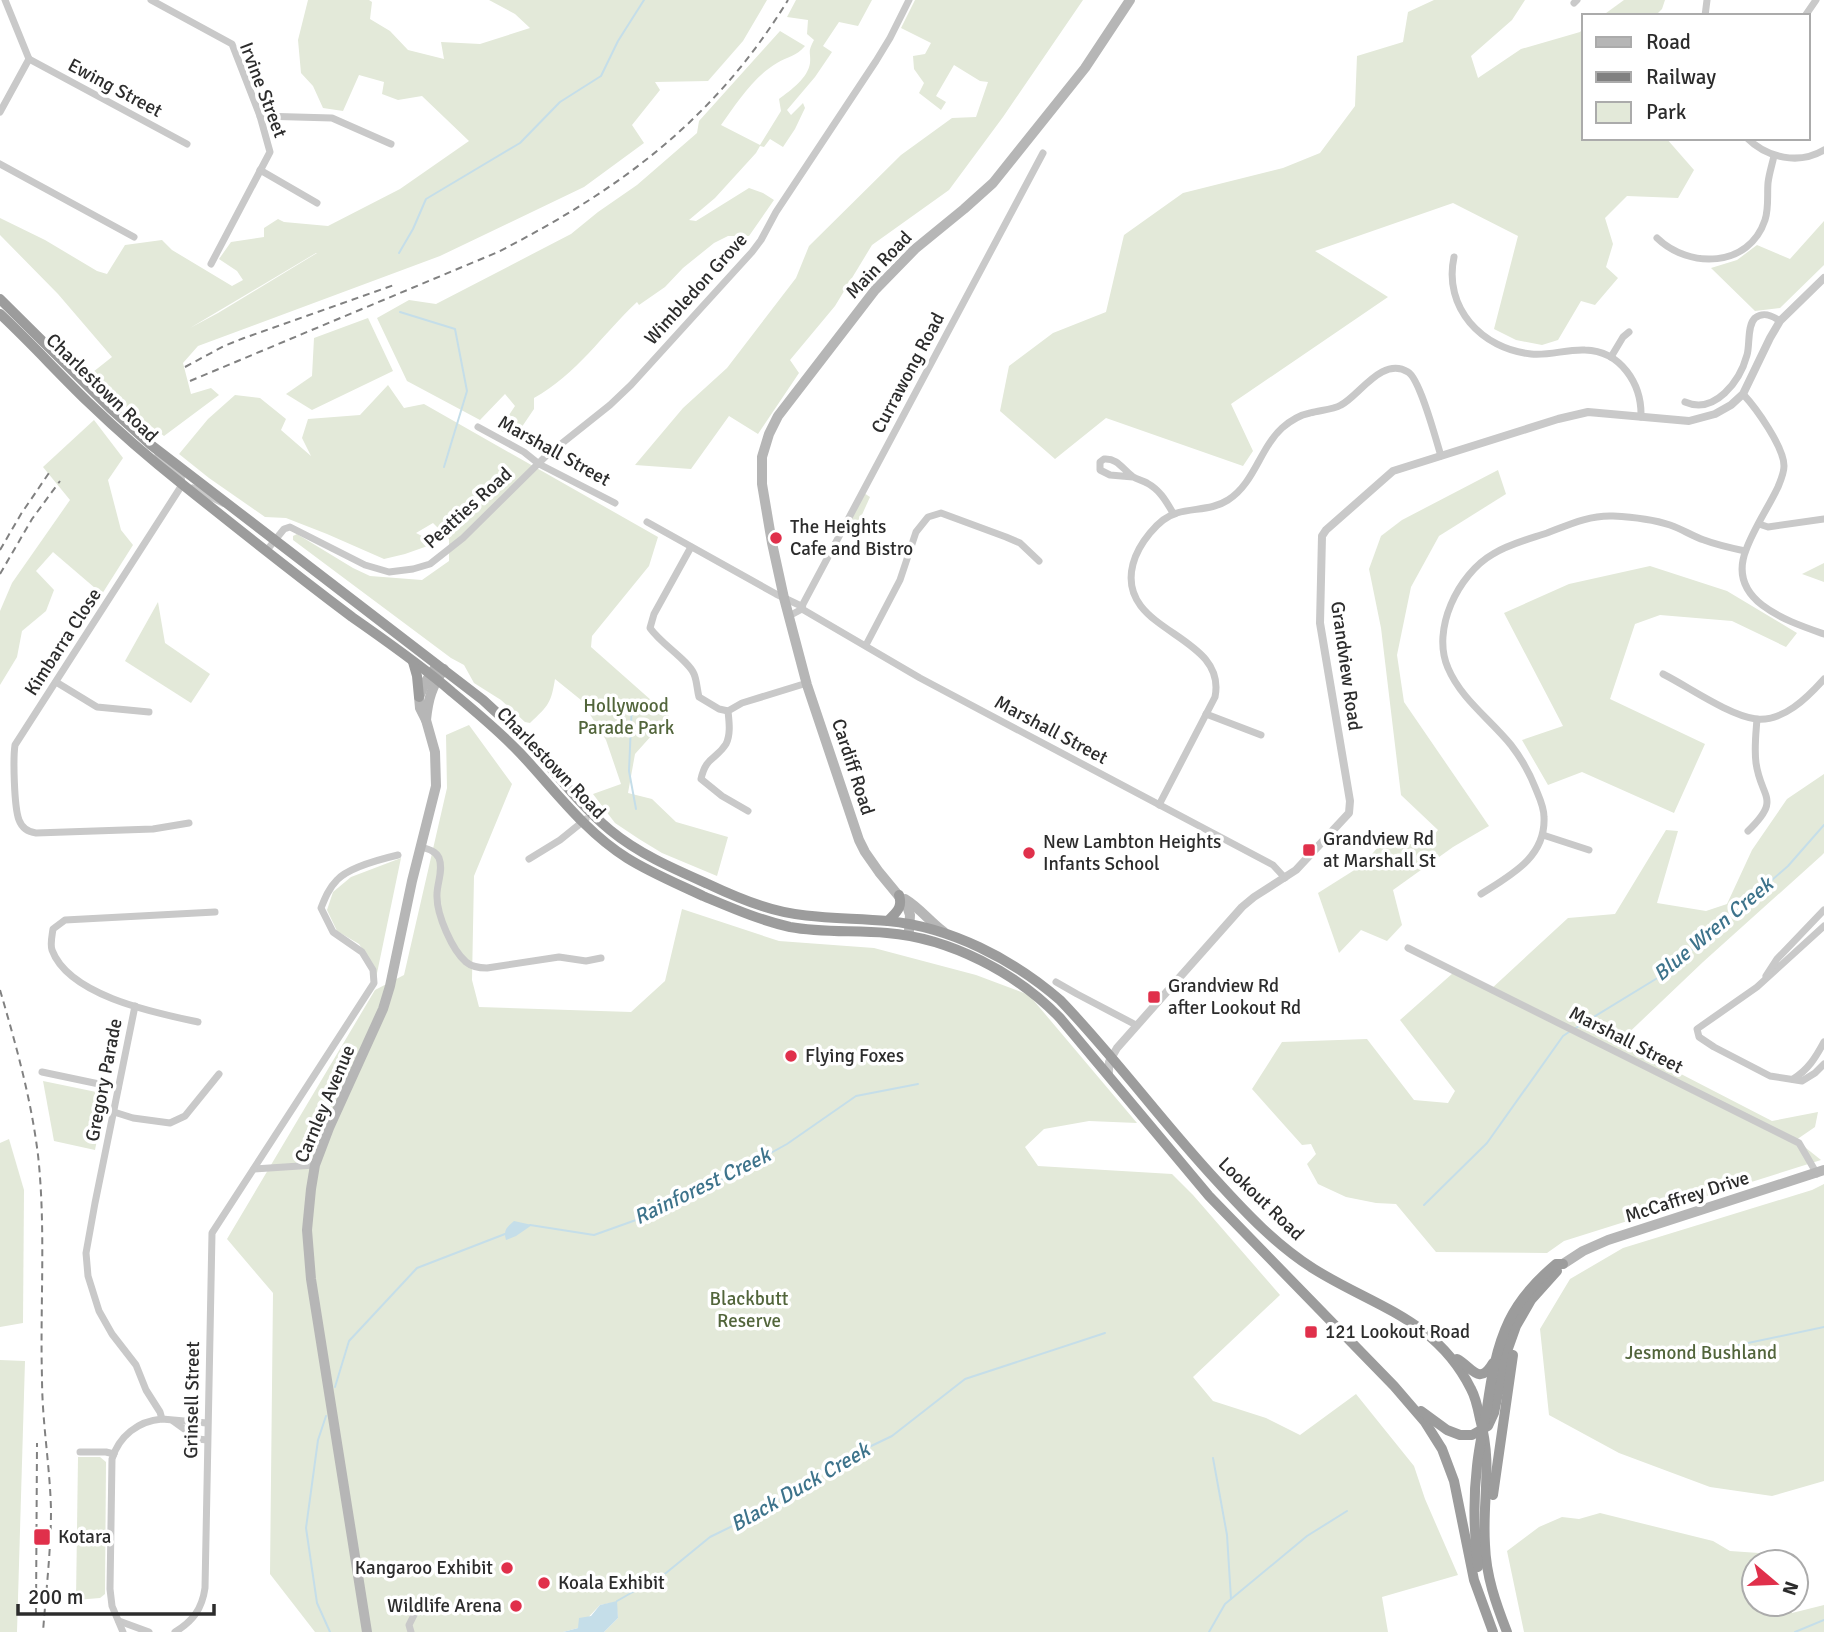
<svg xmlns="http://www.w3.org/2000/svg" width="1824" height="1632" viewBox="0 0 1824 1632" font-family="Signika,sans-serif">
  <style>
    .green { fill: #e3e9d9; fill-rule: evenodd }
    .water { fill: #c5dee9 }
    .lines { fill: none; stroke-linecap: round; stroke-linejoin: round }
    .stream { stroke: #c5dee9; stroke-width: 2 }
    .minor { stroke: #c9c9c9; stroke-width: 7 }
    .tertiary { stroke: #c9c9c9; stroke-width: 8 }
    .secondary { stroke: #b6b6b6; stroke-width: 10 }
    .trunk { stroke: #9c9c9c; stroke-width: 10 }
    .rail { stroke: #818181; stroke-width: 2; stroke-dasharray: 7 5; stroke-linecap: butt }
    .poi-dot { fill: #e0304b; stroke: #fff; stroke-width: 2.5 }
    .labels { text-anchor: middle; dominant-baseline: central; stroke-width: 7; stroke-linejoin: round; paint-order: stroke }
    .street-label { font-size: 19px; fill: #2c2c2c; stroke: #fff }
    .poi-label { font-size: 19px; fill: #2c2c2c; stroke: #fff; text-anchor: start }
    .park-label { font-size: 19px; fill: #52653b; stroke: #fff }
    .water-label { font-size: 21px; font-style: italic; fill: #3d738b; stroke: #fff }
  </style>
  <rect width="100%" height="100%" fill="#fff"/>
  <!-- green -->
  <g class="green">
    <path d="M308,0H369L372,2L370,19L390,31L408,50L444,59L441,42L480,44L530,28L515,14L489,0H767L743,41L708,81L655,82L660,90L632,125L644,143L584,187L440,256L198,346L183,363L191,394L211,388L219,395L164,436L122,404L93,372L112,357L58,294L0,235V218L45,240L97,271L107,274L125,245L162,240L172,250L232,286L243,280L237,271L219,259L231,242L264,237V228L278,219L284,222L328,226L400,189L469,141L422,96L398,100L382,94L384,82L359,75L343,111L323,108L313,86L301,73L298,40ZM317,253L218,313L190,328L316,253Z"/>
    <path d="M796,0H872L858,26L839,22L823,46L832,52L815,77L787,110L791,115L803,103L805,108L795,129L783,147L770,139L764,147L760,146L756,153L715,198L689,220L696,221L749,188L763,193L774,200L749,236H728L714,243L683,268L665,287L639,305L637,302C603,334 576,375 534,398V409L515,437L499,430L515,406L505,394L480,420L407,381L377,318L409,300L436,304L571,234L598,212L637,185L697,133L699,121L780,31L805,46C796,57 788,56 777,63C753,77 737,103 721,125L760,145L781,111L779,99C791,90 808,78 810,63C811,51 807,53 814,40L807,34L808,20L787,17Z"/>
    <path d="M915,0H1083L1003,117L949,190L872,245L835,306L790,360L799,373L758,434L729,416L691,469L635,465L683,408L727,368L796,278L809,246L901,155L952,118L976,117L988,82L980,81L954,65L936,96L946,102L941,110L919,93L924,83L914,69L913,56L925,54L931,43L901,28Z"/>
    <path d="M1434,0H1525L1512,20L1471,56L1478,78L1521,49L1580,32L1584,28V138H1666L1694,170L1678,198L1627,196L1605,218L1613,244L1606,267L1618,278L1595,305L1581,301L1558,340L1542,345L1516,340L1494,329L1518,236L1453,203L1315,251L1388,297L1231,404L1253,451L1243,466L1106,418L1055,459L1000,411L1009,366L1053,333L1106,312L1124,235L1183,193L1283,168L1320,153L1355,106L1357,56L1403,42L1408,12Z"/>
    <path d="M1624,0H1665L1662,9L1655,16H1602Z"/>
    <path d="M1824,221V265L1780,308L1755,311L1711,268L1737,260L1757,245L1790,259Z"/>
    <path d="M368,318L393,371L312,410L286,394L312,376L314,338Z"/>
    <path d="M388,385L404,408L424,404L658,537L649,566L592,636L591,647L669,716L635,754L628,793L652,799L676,822L728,837L717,876L662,853L639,839L615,823L593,794L621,784L606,740L581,700L555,679C551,703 549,705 530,723L525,722L501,700L474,683L464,665L451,658L293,540V536L297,534L353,568L370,576L422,580L449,561V539L433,523L416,533L436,543L405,554L384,559L327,534L286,518L265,517L209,478L179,454L208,419L235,395L260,398L286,419L281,430L311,456L302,438L308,419L360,415Z"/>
    <path d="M94,420L123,458L108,480L121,530L133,545L102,594L53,552L36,571L54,590L46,611L22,631L17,657L0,685V611L12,583L70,500L43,467Z"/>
    <path d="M1498,470L1506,494L1439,536L1411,587L1397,655L1404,702L1489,826L1453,847L1393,890L1402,925L1387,941L1361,930L1339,953L1318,893L1364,864L1386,837L1424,848L1438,830L1401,795L1381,628L1369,569L1381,536L1402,520Z"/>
    <path d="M864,493L870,497L856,528L848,524Z"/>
    <path d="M1824,563V582L1802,574Z"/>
    <path d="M1650,566L1727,591L1797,633L1786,647L1732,621L1660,615L1635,624L1610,699L1705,744L1674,813L1582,772L1548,785L1522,740L1563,726L1504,613L1569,584Z"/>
    <path d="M158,602L165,643L210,674L191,703L125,661Z"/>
    <path d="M469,725L512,784L474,876L472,980L479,1007L631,1012L665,981L682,909L779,941L874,948L976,975L1029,995L1137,1123L1089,1121L1044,1129L1025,1147L1038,1166L1172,1174L1193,1195L1280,1295L1193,1377L1213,1401L1266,1418L1300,1435L1356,1394L1414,1466L1425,1499L1458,1575L1382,1597L1388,1632H604L618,1618L616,1602L600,1605L578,1628L563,1632H315L270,1574L273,1293L227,1239L375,990L404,975L447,788L446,735Z"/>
    <path d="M1824,774V853L1821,856L1703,962L1619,1042L1772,1121L1818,1112L1815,1127L1796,1140L1821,1160L1564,1241L1547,1253L1436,1252L1396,1204L1376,1203L1346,1197L1318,1184L1307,1164L1316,1154L1311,1144L1302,1145L1252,1089L1282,1042L1367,1039L1414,1100L1448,1103L1455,1091L1400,1020L1453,973L1490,990L1568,918L1615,914L1666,830L1678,831L1657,903L1706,911L1727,904L1752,850L1787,799Z"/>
    <path d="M401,858L376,978L373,964L359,944L337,931L327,910L333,892L351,877Z"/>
    <path d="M43,1081L106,1094L95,1150L54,1141Z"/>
    <path d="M9,1139L24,1190L23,1323L0,1327V1143Z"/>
    <path d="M1824,1184V1481L1772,1496L1710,1487L1619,1453L1549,1415L1540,1329L1570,1279L1623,1248L1812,1190Z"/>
    <path d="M0,1360L25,1361L17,1632H0Z"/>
    <path d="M78,1457H100L106,1462L105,1594L100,1598L76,1600Z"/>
    <path d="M1600,1513L1713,1541L1730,1551L1759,1553L1768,1562H1754V1604H1789L1792,1613L1824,1605V1632H1524L1507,1551L1539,1527L1562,1517L1579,1519Z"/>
  </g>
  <!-- water -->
  <g class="water">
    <path d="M514,1221L532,1225L516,1236L506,1240C503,1230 507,1227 514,1221Z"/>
    <path d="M617,1601L618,1618L604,1632H563L578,1628L579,1618L591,1616L600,1605Z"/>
  </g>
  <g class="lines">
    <!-- stream -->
    <g class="stream">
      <path d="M399,253L413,229L426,199L520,143L560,102L601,76L618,41L644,0"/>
      <path d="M400,312L455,329L467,391L444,467"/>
      <path d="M632,701L629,771L636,809"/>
      <path d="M1574,1029L1664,974L1788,866L1824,825"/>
      <path d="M1424,1205L1487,1143L1563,1036L1569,1032"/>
      <path d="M530,1225L594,1235L650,1215L726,1178L787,1144L856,1096L918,1084"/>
      <path d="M1677,1358L1824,1327"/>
      <path d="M335,1387L349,1341L417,1268L505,1234"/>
      <path d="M326,1416L318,1440L306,1528L317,1603L330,1632"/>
      <path d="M1213,1458L1227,1535L1231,1599"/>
      <path d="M617,1601L666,1573L710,1537L759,1513L817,1472L892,1436L965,1379L1105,1333"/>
      <path d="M1209,1632L1225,1604L1307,1536L1347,1511"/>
      <path d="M1795,1632L1824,1620"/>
    </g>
    <!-- minor -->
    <g class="minor">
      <path d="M5,0L29,59"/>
      <path d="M151,0L232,44L260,116L270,152L211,264"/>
      <path d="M1574,3L1577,0"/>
      <path d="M1705,16L1707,0"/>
      <path d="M1805,16L1816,0"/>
      <path d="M29,59L187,144"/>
      <path d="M0,112L29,59"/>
      <path d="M260,116L332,118L391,144"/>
      <path d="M1747,138C1767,158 1799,165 1824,150"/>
      <path d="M0,164L134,237"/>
      <path d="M260,170L317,203"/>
      <path d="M1657,238C1689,269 1749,268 1765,220C1769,208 1767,195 1768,183C1769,174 1772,165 1774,156"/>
      <path d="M1454,257C1443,308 1482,349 1531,354C1549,356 1567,349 1585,350C1621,351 1642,384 1641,417"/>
      <path d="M1611,357L1623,337L1629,332"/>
      <path d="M1743,394C1756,408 1784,447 1784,466C1784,473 1781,480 1778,487C1768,508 1754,528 1746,550C1726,601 1787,621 1824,634"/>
      <path d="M1685,402C1715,415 1740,381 1747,355C1750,345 1747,325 1755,318C1764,311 1773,316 1780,321"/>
      <path d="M478,427L524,452L539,464L615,503"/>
      <path d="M158,454L164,462L181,476L182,484"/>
      <path d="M1133,477L1110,475L1100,470V462L1104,459C1117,458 1122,468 1132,476C1136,479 1143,481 1147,483C1160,490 1166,501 1173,513"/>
      <path d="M182,485L15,745C13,758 14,807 19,820C22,828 28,832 36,833L153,829L189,823"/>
      <path d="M193,488L223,503"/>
      <path d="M647,522L776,594L799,605L802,609L920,678L1273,865L1285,878"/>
      <path d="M1759,524L1768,527L1824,519"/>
      <path d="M691,547L654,614L650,628C661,644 688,660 694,674C697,681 697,690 699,697L719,709L728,711"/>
      <path d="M267,550L284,529L290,527L365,565L389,572L413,569L430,564L463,538L546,456L610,405L631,385L752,252L761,240L776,212L876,61L890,38L909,0"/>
      <path d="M789,616L802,609L803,604L1043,153"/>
      <path d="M866,645L900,580L916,532L928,517L941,513L1006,537L1020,543L1039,561"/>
      <path d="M1663,674C1689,687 1728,715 1756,719C1783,722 1807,698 1824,679"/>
      <path d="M56,682L97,707L149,712"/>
      <path d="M1206,714L1261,735"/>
      <path d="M1159,805L1215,697C1228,633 1115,633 1133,564C1138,545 1158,518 1177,513C1194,508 1213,510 1228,500C1254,484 1260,448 1282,428C1290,421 1300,415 1310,413C1320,410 1332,410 1341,405C1359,396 1382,356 1408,372C1420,379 1436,440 1441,456"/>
      <path d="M748,811L722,796L701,779C706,756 716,760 726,744C731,734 729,721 728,711L742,703L807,683"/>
      <path d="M1748,831C1782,798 1761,799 1756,763C1754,748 1756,733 1757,719"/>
      <path d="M1543,835L1589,850"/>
      <path d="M421,847C428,849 436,851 439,858C444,871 436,885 437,897C437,915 452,950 466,962C472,967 479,968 487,968L559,957L586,961L601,958"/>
      <path d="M529,859L560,840L586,819"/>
      <path d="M1481,894C1511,875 1546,857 1544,817C1544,806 1539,797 1535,787C1529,772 1521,758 1511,745C1491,720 1461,699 1448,668C1431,630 1458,574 1493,554C1509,544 1529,539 1547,533C1568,525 1589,515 1613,516C1632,517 1652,519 1670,525C1682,529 1692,536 1704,540C1717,545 1731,548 1745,551"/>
      <path d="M1824,926L1757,987L1697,1029L1699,1037L1714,1047L1770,1076L1802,1081L1815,1073L1824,1064"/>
      <path d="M1408,948L1799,1143L1817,1174"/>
      <path d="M1766,976L1777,959L1824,910"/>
      <path d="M1056,982L1077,994L1136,1025"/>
      <path d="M135,1006L95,1203L86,1253L88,1276L99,1311L112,1334L136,1365L146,1390L160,1412L162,1419L207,1423"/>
      <path d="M198,1022C156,1013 69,996 52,950C50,944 52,936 53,929L65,920L215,912"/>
      <path d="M42,1072L118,1088"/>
      <path d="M1793,1079C1808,1070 1816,1057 1824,1042"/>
      <path d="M114,1112L133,1118L170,1123L185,1116L219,1074"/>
      <path d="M254,1169L315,1165"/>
      <path d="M173,1421L198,1439L207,1440"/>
      <path d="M80,1452H106L114,1454"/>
      <path d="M119,1621L149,1632"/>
      <path d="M123,1632L112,1606L110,1589L112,1459C119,1436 138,1421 162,1419"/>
      <path d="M175,1632C193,1621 202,1609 205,1588L212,1233L374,983L373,970L362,952L333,932L321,908C325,898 329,888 337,880C349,867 381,859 398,855"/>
      <path d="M411,1632L409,1625L415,1613"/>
    </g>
    <!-- tertiary -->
    <path class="tertiary" d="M1109,1077V1062L1117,1048L1242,907L1254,897L1296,870L1349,813L1350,801L1320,623L1322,536L1326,530L1393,471L1558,419L1588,412L1689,421L1715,414L1731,405L1743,394L1770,338L1780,321L1824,278"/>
    <!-- secondary -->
    <g class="secondary">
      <path d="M426,720C428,699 432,686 444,669"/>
      <path d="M905,899C920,908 930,922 944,932"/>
      <path d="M909,931L910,915L907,906L879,872L865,852L859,840L807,685L784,598L772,543L762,484V457L769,434L778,416L875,290L915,249L964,209L993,183L1085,68L1130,0"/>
      <path d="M1563,1264L1583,1251L1608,1240L1824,1170"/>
      <path d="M367,1632L311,1279L307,1230L311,1189L315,1165L329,1128L383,1009L390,986L412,881L436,786L435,752L426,720L420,708L419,697L426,681L435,668"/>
    </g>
    <!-- trunk -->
    <g class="trunk">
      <path d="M0,299L110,408L151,445L483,700C499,715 515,729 530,744C556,773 580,805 610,830C639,854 674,869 708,884C725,892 743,900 762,906C803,920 845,917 888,921C950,927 1013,959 1060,1000C1115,1057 1162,1122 1216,1180C1246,1213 1276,1245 1314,1269C1375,1307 1436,1319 1471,1389C1476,1398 1478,1409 1480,1419C1493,1465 1482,1500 1485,1545C1486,1576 1496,1604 1507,1632"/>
      <path d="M0,314C31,343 58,373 88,402C118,431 149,458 182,484C238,529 295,574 352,617C386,641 421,665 452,692C475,711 499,731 520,753C554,789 584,831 627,858C651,873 678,884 703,896C732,908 759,920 790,927C822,933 855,930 887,933C950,938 1017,973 1060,1018L1209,1196L1394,1386L1425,1422L1442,1449L1454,1481L1474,1580L1493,1632"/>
      <path d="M413,662L417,676L419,697"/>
      <path d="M888,921C896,912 903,908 899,895"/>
      <path d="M1457,1359C1471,1366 1479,1387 1493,1363"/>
      <path d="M1421,1411L1447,1430L1460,1435H1472L1488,1426L1494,1413L1506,1354L1516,1326L1531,1300L1557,1271"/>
      <path d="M1493,1495L1513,1355"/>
      <path d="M1478,1567C1474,1534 1473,1500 1477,1466C1479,1447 1483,1428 1487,1408C1491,1379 1496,1348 1509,1321C1520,1298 1537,1280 1556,1264H1563"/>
    </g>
    <!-- rail -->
    <g class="rail">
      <path d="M185,367L224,346L244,338L394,285"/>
      <path d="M190,381L498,252C621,189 715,119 788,0"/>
      <path d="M0,550L21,514L51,470"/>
      <path d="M0,574L32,519L60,481"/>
      <path d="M0,990C16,1045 31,1098 38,1155C46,1229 40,1304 42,1378C42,1422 50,1466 51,1510C51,1551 46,1591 43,1632"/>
      <path d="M36,1615L37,1443"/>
    </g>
  </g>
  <!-- markers -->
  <g class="poi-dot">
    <circle cx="776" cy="538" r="7"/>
    <rect x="1302" y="843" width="14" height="14" rx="3.5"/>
    <circle cx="1029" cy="853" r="7"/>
    <rect x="1147" y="990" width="14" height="14" rx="3.5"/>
    <circle cx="791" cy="1056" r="7"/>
    <rect x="1304" y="1325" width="14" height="14" rx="3.5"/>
    <rect x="33" y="1528" width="18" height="18" rx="3.5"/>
    <circle cx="507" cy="1568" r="7"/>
    <circle cx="544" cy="1583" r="7"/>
    <circle cx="516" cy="1606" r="7"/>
  </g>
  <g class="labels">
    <!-- street labels -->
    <g class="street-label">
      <text transform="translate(115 88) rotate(28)">Ewing Street</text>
      <text transform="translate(263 90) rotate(69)">Irvine Street</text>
      <text transform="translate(879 265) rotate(-46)">Main Road</text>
      <text transform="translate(696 289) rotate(-48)">Wimbledon Grove</text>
      <text transform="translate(908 373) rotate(-62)">Currawong Road</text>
      <text transform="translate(102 388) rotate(44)">Charlestown Road</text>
      <text transform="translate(554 451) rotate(29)">Marshall Street</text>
      <text transform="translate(468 508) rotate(-42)">Peatties Road</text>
      <text transform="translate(63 642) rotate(-57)">Kimbarra Close</text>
      <text transform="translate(1346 666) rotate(82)">Grandview Road</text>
      <text transform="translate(1051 730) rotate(28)">Marshall Street</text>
      <text transform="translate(551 763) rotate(46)">Charlestown Road</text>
      <text transform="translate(853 767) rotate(72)">Cardiff Road</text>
      <text transform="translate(1626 1040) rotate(27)">Marshall Street</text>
      <text transform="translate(104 1080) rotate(-79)">Gregory Parade</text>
      <text transform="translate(325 1104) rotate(-67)">Carnley Avenue</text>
      <text transform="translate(1687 1197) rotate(-18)">McCaffrey Drive</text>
      <text transform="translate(1261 1199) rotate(44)">Lookout Road</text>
      <text transform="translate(192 1400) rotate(-89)">Grinsell Street</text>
    </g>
    <!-- poi labels -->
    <g class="poi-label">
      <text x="790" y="527">The Heights<tspan x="790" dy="22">Cafe and Bistro</tspan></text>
      <text x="1323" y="839">Grandview Rd<tspan x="1323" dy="22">at Marshall St</tspan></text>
      <text x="1043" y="842">New Lambton Heights<tspan x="1043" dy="22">Infants School</tspan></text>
      <text x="1168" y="986">Grandview Rd<tspan x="1168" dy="22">after Lookout Rd</tspan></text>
      <text x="805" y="1056">Flying Foxes</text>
      <text x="1325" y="1332">121 Lookout Road</text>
      <text x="58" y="1537">Kotara</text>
      <text x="493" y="1568" text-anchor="end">Kangaroo Exhibit</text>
      <text x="558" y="1583">Koala Exhibit</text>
      <text x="502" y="1606" text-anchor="end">Wildlife Arena</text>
    </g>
    <!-- park labels -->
    <g class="park-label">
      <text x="626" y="706">Hollywood<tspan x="626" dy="22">Parade Park</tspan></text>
      <text x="749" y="1299">Blackbutt<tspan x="749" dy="22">Reserve</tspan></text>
      <text x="1701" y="1353">Jesmond Bushland</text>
    </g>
    <!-- water labels -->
    <g class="water-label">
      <text transform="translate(1713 929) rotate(-40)">Blue Wren Creek</text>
      <text transform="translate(702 1186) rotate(-26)">Rainforest Creek</text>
      <text transform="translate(800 1487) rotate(-30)">Black Duck Creek</text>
    </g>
  </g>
  <!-- legend -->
  <rect x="1582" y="14" width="228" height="126" fill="#ffffff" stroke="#ababab" stroke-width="2"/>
  <rect x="1596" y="37" width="35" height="10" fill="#b6b6b6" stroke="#ababab" stroke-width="2"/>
  <text x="1646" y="49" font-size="21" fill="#2c2c2c">Road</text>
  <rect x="1596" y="72" width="35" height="10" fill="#818181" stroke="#ababab" stroke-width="2"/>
  <text x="1646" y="84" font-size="21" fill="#2c2c2c">Railway</text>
  <rect x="1596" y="102" width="35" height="21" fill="#e3e9d9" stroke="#ababab" stroke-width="2"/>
  <text x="1646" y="119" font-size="21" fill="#2c2c2c">Park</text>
  <!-- north arrow -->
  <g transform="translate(1775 1583) rotate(109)"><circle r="33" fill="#ffffff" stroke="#ababab" stroke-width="2"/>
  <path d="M0-5L12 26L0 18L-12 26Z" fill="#e0304b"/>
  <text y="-10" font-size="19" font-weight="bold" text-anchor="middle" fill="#2c2c2c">N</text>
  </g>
  <!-- scale -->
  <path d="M18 1604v10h196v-10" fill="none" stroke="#2c2c2c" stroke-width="3.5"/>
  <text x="28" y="1604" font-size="21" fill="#2c2c2c" stroke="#ffffff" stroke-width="5" paint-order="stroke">200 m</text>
</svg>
